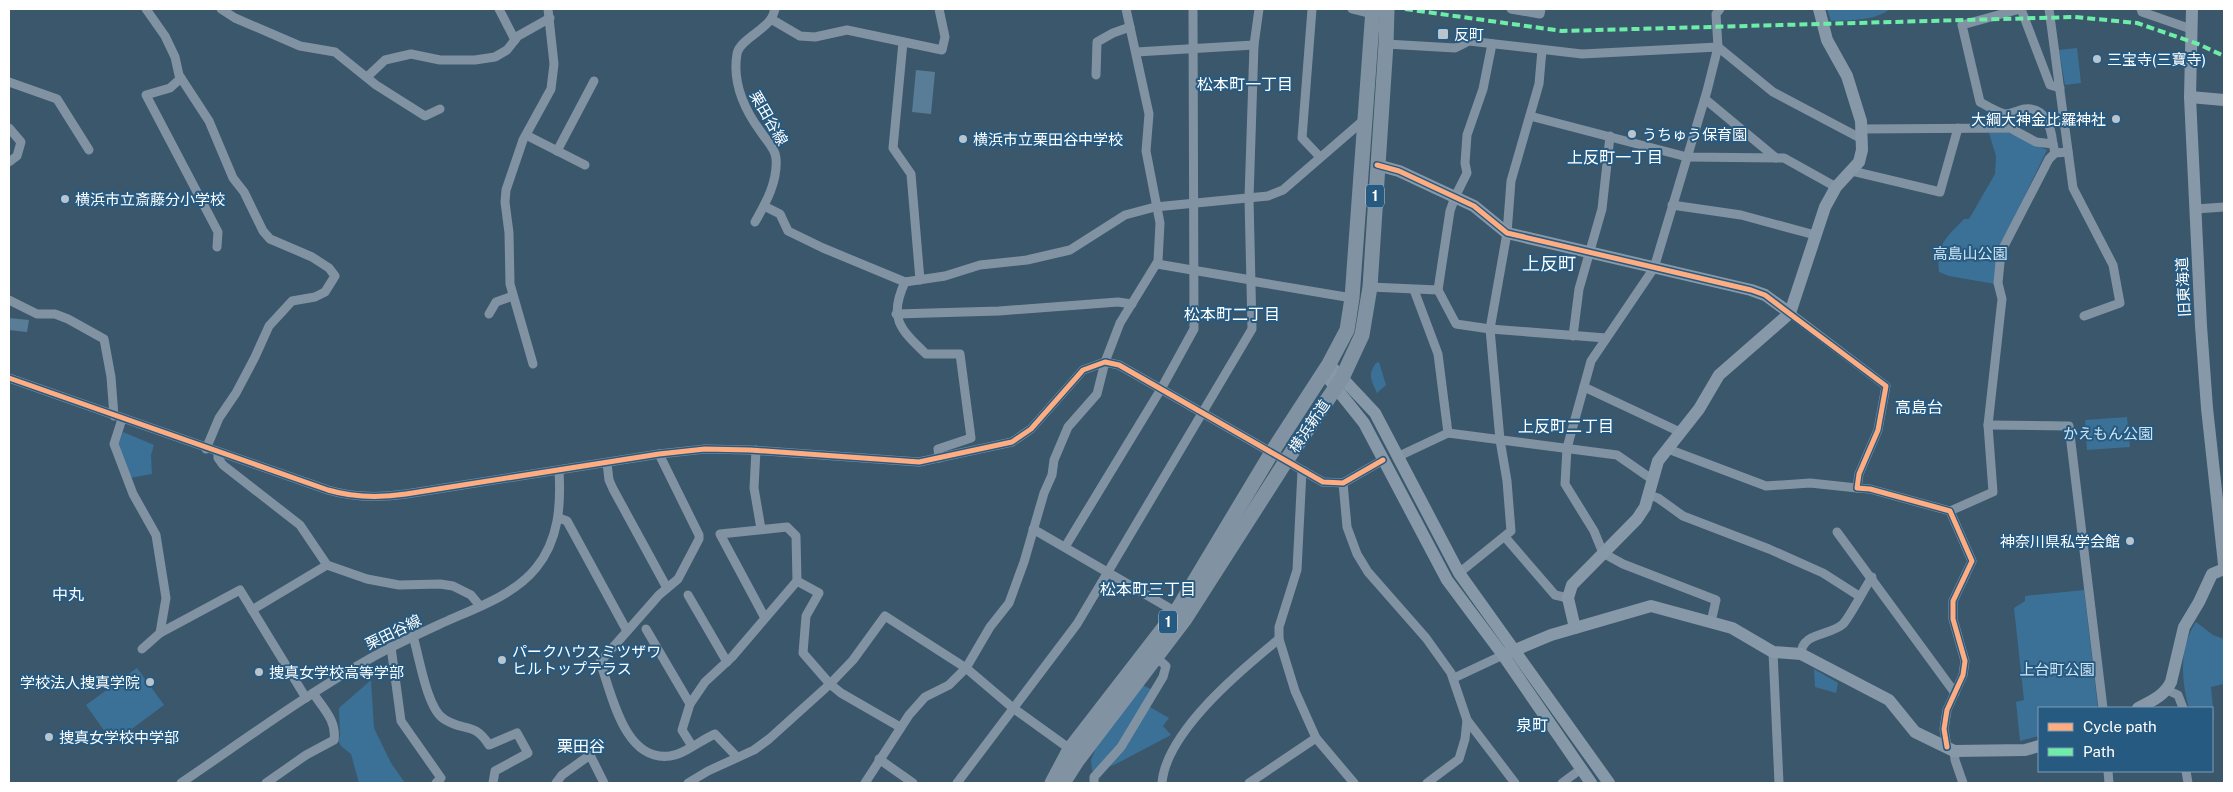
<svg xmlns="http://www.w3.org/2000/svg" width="2233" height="792" viewBox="0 0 2233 792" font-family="'Public Sans','Noto Sans JP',sans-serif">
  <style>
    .green { fill: #3b7097 }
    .water { fill: #597c97 }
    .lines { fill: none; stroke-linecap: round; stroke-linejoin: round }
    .street { stroke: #8193a2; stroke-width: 9 }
    .secondary { stroke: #8799a8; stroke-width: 12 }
    .highway { stroke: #8193a2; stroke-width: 15 }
    .quiet { stroke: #6deda7; stroke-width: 4; stroke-dasharray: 8 4; stroke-linecap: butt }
    .cycleway-casing { stroke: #265a81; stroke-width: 8 }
    .cycleway { stroke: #ffac80; stroke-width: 5 }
    .poi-dot { fill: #bac4cc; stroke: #265a81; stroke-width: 2 }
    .labels { text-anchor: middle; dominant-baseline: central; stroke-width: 4; stroke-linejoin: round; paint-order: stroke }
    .shield { fill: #265a81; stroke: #beced9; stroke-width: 1 }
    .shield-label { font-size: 14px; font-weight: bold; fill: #fff }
    .poi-label { font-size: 15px; fill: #fff; stroke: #265a81; text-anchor: start }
    .street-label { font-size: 15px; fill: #fff; stroke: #265a81 }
    .park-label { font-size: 15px; fill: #d1e6f5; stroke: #265a81 }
    .neighbourhood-label { font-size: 16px; fill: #fff; stroke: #265a81 }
    .quarter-label { font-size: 18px; fill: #fff; stroke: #265a81 }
  </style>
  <rect width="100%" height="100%" fill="#3b576c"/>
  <!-- green -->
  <g class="green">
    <path d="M1827,9H1890C1875,21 1850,20 1831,21Z"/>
    <path d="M2077,48L2081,83L2065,85L2059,50Z"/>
    <path d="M1989,133H2009L2047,150L1997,253L1995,284L1949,276L1939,272C1936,244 1946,238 1964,219H1969L1995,174L1996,156Z"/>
    <path d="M1379,362L1386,385L1377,393C1372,381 1367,375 1376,363Z"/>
    <path d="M2127,417L2130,447L2087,450L2085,420Z"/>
    <path d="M123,432L154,445L151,455L152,474L130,478L118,446Z"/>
    <path d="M2084,590L2098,708H2039V736L2020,741L2016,702L2024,700L2014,608L2025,601V596Z"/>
    <path d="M2196,622L2213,635L2224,639V684L2211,687L2214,719H2212V708H2189C2181,680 2179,647 2196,622Z"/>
    <path d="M137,668L164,705L113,743L86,705Z"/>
    <path d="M1814,669L1838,683L1836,693L1815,687Z"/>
    <path d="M371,680L374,728L391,763L405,783H359L351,754L341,746L338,740L340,736L339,708Z"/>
    <path d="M1142,685L1151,689L1143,703L1169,718L1163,726L1171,735L1114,765L1092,771L1091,760L1096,748Z"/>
  </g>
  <!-- water -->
  <g class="water">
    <path d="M916,70L935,72L931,114L912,112Z"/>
    <path d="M9,318L29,320L27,332L9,330Z"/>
  </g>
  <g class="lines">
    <!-- street -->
    <g class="street">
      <path d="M146,9L165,36L175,57L179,75L209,121L233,178L244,192L263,231L270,239L312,257L329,268L335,276L325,292L315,297L292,301L269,326L255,357L236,393L219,418L206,449"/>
      <path d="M221,9L235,18L300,46L335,52L376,85L425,116L440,109"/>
      <path d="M499,9L515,40"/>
      <path d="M1312,9L1302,138L1320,157"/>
      <path d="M1352,9L1372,14"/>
      <path d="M1511,9L1540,14L1541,9"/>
      <path d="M2020,9L1962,25L1980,102C1987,106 1997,112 2005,114C2011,114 2019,110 2025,109C2046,107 2051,127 2053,144"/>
      <path d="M2021,9L2050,85L2060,88"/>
      <path d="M2049,9L2073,188L2113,265L2120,303L2084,316"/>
      <path d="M2141,9L2142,12L2191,29"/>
      <path d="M771,19L800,36L815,37L847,30L942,50L945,37L939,9"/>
      <path d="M903,42L893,148L911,174L920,280"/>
      <path d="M1386,44L1455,48L1469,41L1582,54L1718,47L1773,92L1862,139"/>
      <path d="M1136,52L1254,45"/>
      <path d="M1096,75L1097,42L1113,33L1130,27"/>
      <path d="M367,77L385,60L411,54L440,60H475L495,57L507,50L518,36L550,18"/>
      <path d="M181,78L170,88L146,95L218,232L217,247"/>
      <path d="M9,82L57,99L89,150"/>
      <path d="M1705,99L1776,158"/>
      <path d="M1530,116L1687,157L1784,158L1836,187"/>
      <path d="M9,128L21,142L17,156L9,162"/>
      <path d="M1862,129L2010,128L2036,142L2053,144L2055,153L2068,152"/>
      <path d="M526,135L585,165"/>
      <path d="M557,151L594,81"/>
      <path d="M1852,171L1940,192L1958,128"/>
      <path d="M1672,205L1741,215L1815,235"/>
      <path d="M764,206L780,214L788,231L823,248L905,282"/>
      <path d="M2196,209L2224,207"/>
      <path d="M755,222C766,203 778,181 776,158C775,148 766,140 761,132C744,109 732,83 737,54C739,41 763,31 771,19C773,16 774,12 775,9"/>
      <path d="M1157,264L1251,280"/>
      <path d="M1251,281L1352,298"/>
      <path d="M1370,287L1438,290L1450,211L1455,197L1467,173L1465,163L1467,135L1483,89L1492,44"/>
      <path d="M1414,290L1438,354L1448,433"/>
      <path d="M1438,290L1456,324L1490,329L1606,338"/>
      <path d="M9,300L37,314H55L68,319L104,339L111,377L114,416"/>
      <path d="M1790,313L1886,386L1878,430L1859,474L1857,488L1870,489L1950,511L1972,561L1953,601V619L1965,661L1963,675L1947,710L1944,729L1947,747"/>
      <path d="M489,314L496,302L513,296"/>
      <path d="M896,314L999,311L1118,302L1132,304"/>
      <path d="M1573,336L1579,289L1602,209L1610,136"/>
      <path d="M533,364L510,284L509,233L505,202L506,190L523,140L551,89L554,64L548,9"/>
      <path d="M9,378L328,490C355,498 379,498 406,494L659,454L705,449L750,450L919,462L1012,442L1031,429L1083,370L1105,362L1119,365L1323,482L1343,483L1383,460"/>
      <path d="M1584,387L1680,432"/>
      <path d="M122,419L114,444L133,494L156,535L166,598L160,633"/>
      <path d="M1988,425L2069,426L2103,708"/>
      <path d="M1668,449L1766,486L1810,483L1857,488"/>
      <path d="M756,450L754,488L761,529"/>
      <path d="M218,453V458L223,465L300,525L327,565L367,579L399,585L440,584L453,586L471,595L480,606"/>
      <path d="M659,454L699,535V539L678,579L659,595L600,662C612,694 624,762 670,756C685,754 701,740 715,734L737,757"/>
      <path d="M1397,457L1448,433L1617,455L1653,480"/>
      <path d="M939,458L938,449L971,438L960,354H926C900,329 888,318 905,282L945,276L980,265L1027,260L1070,250L1125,215L1155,207L1268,196L1283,190L1365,119"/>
      <path d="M607,463L609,480L613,489L667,588"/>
      <path d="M1302,471L1297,570L1279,627V639L1295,691L1316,738L1354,783"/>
      <path d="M1343,483L1347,527L1357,554L1368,572L1426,638L1451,673L1467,720L1515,783"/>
      <path d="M1649,495L1658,498L1683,516L1769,549L1823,573L1859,596"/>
      <path d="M1950,511L1993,492L1988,425L2002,299L1998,283L2001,252L2049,159L2055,153"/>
      <path d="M559,518L567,521L627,631"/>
      <path d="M1033,529L1176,612"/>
      <path d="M1837,532L1955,693"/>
      <path d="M1505,537L1555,595L1568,598"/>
      <path d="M1065,547L1161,389L1194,329L1193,9"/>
      <path d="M1459,573L1511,531L1507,481L1500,440L1490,329L1507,233L1511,181L1539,84L1542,50"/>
      <path d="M688,595L727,662"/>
      <path d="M252,610L327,565"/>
      <path d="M765,618L720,534L787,527L796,536L797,581L819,593L806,616L803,653L830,684L841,693L900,727"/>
      <path d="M1711,622L1716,600L1623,564L1603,553L1594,531L1565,484L1567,448L1591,361L1654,268L1707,91L1718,47L1716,14L1720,9"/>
      <path d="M646,629L690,704"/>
      <path d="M413,636C419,656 427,709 444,719C463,732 474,721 489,745L517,733L528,753L495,771L493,783"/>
      <path d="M391,647L401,721L441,778L436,783"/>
      <path d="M142,649L160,633L240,590L306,698"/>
      <path d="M1773,652L1779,783"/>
      <path d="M1801,654C1802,632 1830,636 1843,624C1850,617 1865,587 1872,577"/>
      <path d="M1454,678L1503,655"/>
      <path d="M2167,690L2178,695L2183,708"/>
      <path d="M692,746L682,730L690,704L705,682L732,657L797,581"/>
      <path d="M1954,751L1955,760L1963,783"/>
      <path d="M879,759L913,783"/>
      <path d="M2108,771L2109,783"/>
      <path d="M2186,771L2188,783"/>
      <path d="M181,783C243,741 305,695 371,658C396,644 423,632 449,620C479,607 515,594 536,568C559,540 561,505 559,471"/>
      <path d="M266,783L306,755L334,740C337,721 323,708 313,693"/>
      <path d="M556,783L562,775L590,755L604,783"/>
      <path d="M688,783L708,771L754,750L769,739L830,684L853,660L885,616L966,668L1013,708L1070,749"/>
      <path d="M865,783L909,715L925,697L949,685L966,668L990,627L1009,603L1024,562L1044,493L1052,475L1054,460L1068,427L1097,394L1105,362L1120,323L1158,261L1160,223L1146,151L1149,114L1126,9"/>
      <path d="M957,783L1077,624L1252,329L1249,198L1254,45L1259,9"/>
      <path d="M1094,783V777L1121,747L1163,677L1166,666L1156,657"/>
      <path d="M1162,783C1166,732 1241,670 1279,639"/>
      <path d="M1249,783L1316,738"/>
      <path d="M1427,783L1459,759L1465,739L1467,720"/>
      <path d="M1562,783L1581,769"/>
    </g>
    <!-- secondary -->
    <g class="secondary">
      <path d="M2192,9L2190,97L2201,326L2207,408L2224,564"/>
      <path d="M2190,97L2224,100"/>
      <path d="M1377,165L1399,171L1474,206L1507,233L1751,290L1765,295L1790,313"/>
      <path d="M1329,364L1375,413L1459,573L1609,783"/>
      <path d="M1324,373L1364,423L1447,580L1503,655L1591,783"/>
      <path d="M1575,628L1568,598L1572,585L1637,519L1645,507L1658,461L1699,409L1719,375L1790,313L1825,207L1836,187L1859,162L1862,150L1861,121L1847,76L1827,40L1819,9"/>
      <path d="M1503,655L1551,635L1651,606L1732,628L1773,652L1801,654L1889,700L1915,732L1954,751L2025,750L2039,746"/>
      <path d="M2138,708C2152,701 2164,696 2171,682L2184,627L2199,602L2212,574L2224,569"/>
    </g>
    <!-- highway -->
    <g class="highway">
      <path d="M1052,783L1070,749L1176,612L1272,452L1329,364L1347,330L1352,298L1373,9"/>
      <path d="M1063,783L1077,761L1185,619L1286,461L1342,378L1362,335L1370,287L1386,44L1387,9"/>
    </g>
    <!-- quiet -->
    <path class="quiet" d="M1405,9L1562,31L2075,17L2137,23L2198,44L2224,56"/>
    <!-- cycleway casing -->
    <g class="cycleway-casing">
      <g id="cycleway">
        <path d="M1377,165L1399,171L1474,206L1507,233L1751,290L1765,295L1886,386L1878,430L1859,474L1857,488L1870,489L1950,511L1972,561L1953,601V619L1965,661L1963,675L1947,710L1944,729L1947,747"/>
        <path d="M9,378L328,490C355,498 379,498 406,494L659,454L705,449L750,450L919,462L1012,442L1031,429L1083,370L1105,362L1119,365L1323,482L1343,483L1383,460"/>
      </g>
    </g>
    <!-- cycleway -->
    <use href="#cycleway" class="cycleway"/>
  </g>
  <!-- markers -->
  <g class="poi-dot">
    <rect x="1437" y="28" width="12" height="12" rx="2.5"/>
    <circle cx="2097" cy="59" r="5"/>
    <circle cx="2116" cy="119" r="5"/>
    <circle cx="1632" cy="134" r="5"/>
    <circle cx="963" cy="139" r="5"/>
    <circle cx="65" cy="199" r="5"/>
    <circle cx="2130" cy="541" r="5"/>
    <circle cx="502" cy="660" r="5"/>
    <circle cx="259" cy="672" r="5"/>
    <circle cx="150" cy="682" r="5"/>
    <circle cx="49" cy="737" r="5"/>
  </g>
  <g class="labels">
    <!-- shield labels -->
    <g class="shield">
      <rect x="1366" y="184.5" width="18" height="23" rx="4"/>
      <rect x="1159" y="610.5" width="18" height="23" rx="4"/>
    </g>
    <g class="shield-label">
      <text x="1375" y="196">1</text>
      <text x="1168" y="622">1</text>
    </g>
    <!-- poi labels -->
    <g class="poi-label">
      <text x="1454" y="34">反町</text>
      <text x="2107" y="59">三宝寺(三寶寺)</text>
      <text x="2106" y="119" text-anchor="end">大綱大神金比羅神社</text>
      <text x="1642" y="134">うちゅう保育園</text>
      <text x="973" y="139">横浜市立栗田谷中学校</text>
      <text x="75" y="199">横浜市立斎藤分小学校</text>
      <text x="2120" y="541" text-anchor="end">神奈川県私学会館</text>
      <text x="512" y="651">パークハウスミツザワ<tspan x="512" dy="17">ヒルトップテラス</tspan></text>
      <text x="269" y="672">捜真女学校高等学部</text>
      <text x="140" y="682" text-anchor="end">学校法人捜真学院</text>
      <text x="59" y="737">捜真女学校中学部</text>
    </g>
    <!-- street labels -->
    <g class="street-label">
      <text transform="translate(769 118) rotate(60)">栗田谷線</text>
      <text transform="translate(2183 287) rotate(-93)">旧東海道</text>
      <text transform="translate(1309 426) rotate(-56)">横浜新道</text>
      <text transform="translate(393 632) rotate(-26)">栗田谷線</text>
    </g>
    <!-- park labels -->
    <g class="park-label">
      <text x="1970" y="253">高島山公園</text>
      <text x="2108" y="433">かえもん公園</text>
      <text x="2057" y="669">上台町公園</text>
    </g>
    <!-- neighbourhood labels -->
    <g class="neighbourhood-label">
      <text x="1245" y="84">松本町一丁目</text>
      <text x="1615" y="157">上反町一丁目</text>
      <text x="1232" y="314">松本町二丁目</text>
      <text x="1919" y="407">高島台</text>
      <text x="1566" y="426">上反町二丁目</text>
      <text x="1148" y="589">松本町三丁目</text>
      <text x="68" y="594">中丸</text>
      <text x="1532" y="725">泉町</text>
      <text x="581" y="746">栗田谷</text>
    </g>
    <!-- quarter labels -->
    <g class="quarter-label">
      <text x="1549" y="263">上反町</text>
    </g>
  </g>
  <!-- border -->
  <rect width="2233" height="792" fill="none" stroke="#ffffff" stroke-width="20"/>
  <!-- legend -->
  <rect x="2038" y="707" width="175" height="65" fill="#265a81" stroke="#7d9cb3"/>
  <rect x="2048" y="723" width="25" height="8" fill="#ffac80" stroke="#7d9cb3"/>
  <text x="2083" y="732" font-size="15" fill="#ffffff">Cycle path</text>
  <rect x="2048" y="748" width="25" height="8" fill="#6deda7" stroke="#7d9cb3"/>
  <text x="2083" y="757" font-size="15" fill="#ffffff">Path</text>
</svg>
